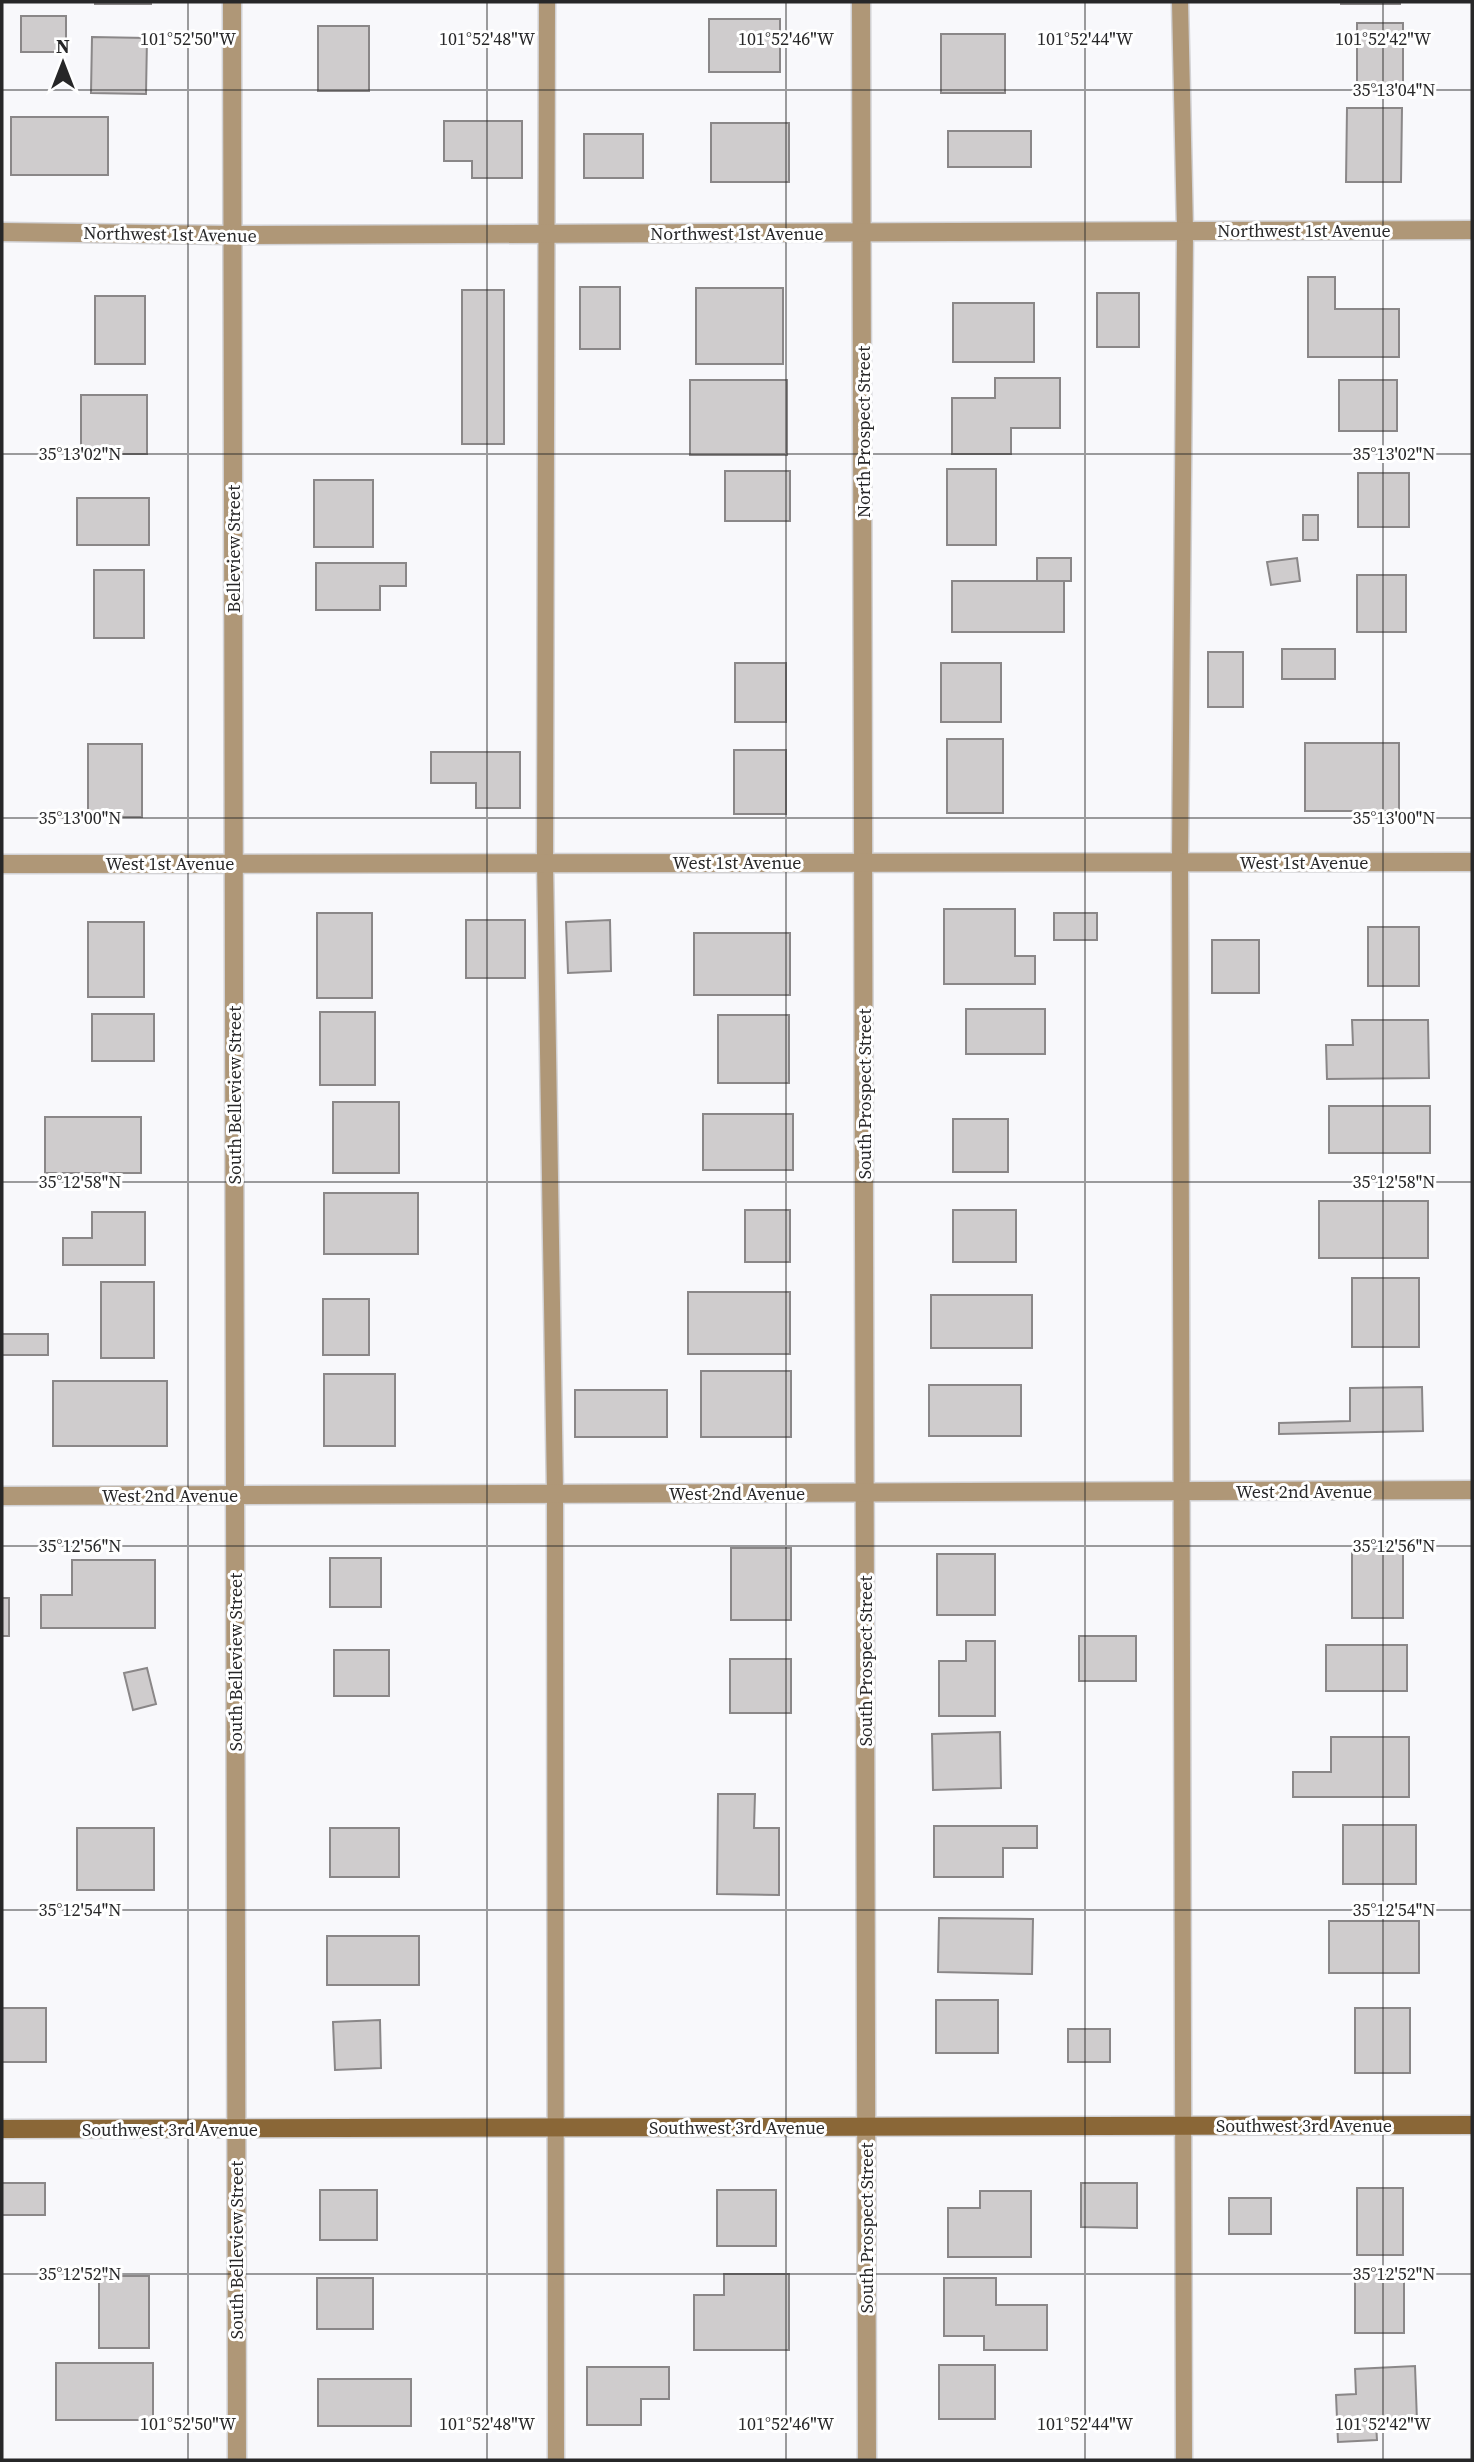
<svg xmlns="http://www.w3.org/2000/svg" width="1474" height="2462" viewBox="0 0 1474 2462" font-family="'Source Serif 4',serif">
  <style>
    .building { fill: #cfcccd; stroke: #8a8788; stroke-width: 2 }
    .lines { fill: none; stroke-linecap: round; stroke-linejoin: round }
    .service-casing { stroke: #d2d2d5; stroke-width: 19 }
    .minor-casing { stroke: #d2d2d5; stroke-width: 21 }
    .secondary-casing { stroke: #d2d2d5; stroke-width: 21 }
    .service { stroke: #af9777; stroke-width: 16 }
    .minor { stroke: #af9777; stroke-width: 18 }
    .secondary { stroke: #8a6737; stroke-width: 18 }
    .ticks { fill: none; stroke: #272728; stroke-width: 2; stroke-opacity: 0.45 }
    .labels { text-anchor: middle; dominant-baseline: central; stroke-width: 6; stroke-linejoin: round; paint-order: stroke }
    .street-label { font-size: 18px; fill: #272728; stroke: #fff }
    .ticks-label { font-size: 18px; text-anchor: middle; fill: #272728; stroke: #fff; stroke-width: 6; stroke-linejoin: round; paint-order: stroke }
  </style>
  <rect width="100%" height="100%" fill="#f8f8fb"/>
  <!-- building -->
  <g class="building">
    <rect x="95" y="2" width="56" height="2"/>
    <rect x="1341" y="2" width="59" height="2"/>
    <rect x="21" y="16" width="45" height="36"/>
    <rect x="709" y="19" width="71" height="53"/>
    <rect x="1357" y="23" width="46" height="68"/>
    <rect x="318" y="26" width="51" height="65"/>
    <rect x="941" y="34" width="64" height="59"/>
    <path d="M92,37L147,38L146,94L91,93Z"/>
    <path d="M1347,108H1402L1401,182H1346Z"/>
    <rect x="11" y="117" width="97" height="58"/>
    <path d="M444,121H522V178H472V161H444Z"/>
    <rect x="711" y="123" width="78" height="59"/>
    <rect x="948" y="131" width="83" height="36"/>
    <rect x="584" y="134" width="59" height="44"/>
    <path d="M1308,277H1335V309H1399V357H1308Z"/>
    <rect x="580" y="287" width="40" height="62"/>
    <rect x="696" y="288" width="87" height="76"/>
    <rect x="462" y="290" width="42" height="154"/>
    <rect x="1097" y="293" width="42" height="54"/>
    <rect x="95" y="296" width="50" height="68"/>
    <rect x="953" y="303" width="81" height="59"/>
    <path d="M995,378H1060V428H1011V454H952V398H995Z"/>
    <rect x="690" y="380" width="97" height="75"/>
    <rect x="1339" y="380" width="58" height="51"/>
    <rect x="81" y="395" width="66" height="59"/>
    <rect x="947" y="469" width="49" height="76"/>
    <rect x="725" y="471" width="65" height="50"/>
    <rect x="1358" y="473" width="51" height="54"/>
    <rect x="314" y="480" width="59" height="67"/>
    <rect x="77" y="498" width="72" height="47"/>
    <rect x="1303" y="515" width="15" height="25"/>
    <rect x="1037" y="558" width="34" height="23"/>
    <path d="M1297,558L1300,581L1271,585L1267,562Z"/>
    <path d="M316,563H406V586H380V610H316Z"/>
    <rect x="94" y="570" width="50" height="68"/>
    <rect x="1357" y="575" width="49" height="57"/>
    <rect x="952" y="581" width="112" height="51"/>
    <rect x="1282" y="649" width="53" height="30"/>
    <rect x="1208" y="652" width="35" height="55"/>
    <rect x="735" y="663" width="51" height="59"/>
    <rect x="941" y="663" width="60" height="59"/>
    <rect x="947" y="739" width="56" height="74"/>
    <rect x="1305" y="743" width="94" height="68"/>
    <rect x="88" y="744" width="54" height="73"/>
    <rect x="734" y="750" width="52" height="64"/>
    <path d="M431,752H520V808H476V783H431Z"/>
    <path d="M944,909H1015V956H1035V984H944Z"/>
    <rect x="317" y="913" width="55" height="85"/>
    <rect x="1054" y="913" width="43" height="27"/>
    <rect x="466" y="920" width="59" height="58"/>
    <path d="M610,920L611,971L568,973L566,922Z"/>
    <rect x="88" y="922" width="56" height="75"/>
    <rect x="1368" y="927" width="51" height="59"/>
    <rect x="694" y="933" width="96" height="62"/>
    <rect x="1212" y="940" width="47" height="53"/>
    <rect x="966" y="1009" width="79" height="45"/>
    <rect x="320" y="1012" width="55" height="73"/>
    <rect x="92" y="1014" width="62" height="47"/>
    <rect x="718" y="1015" width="71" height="68"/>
    <path d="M1352,1020H1428L1429,1078L1327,1079L1326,1045H1353Z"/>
    <rect x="333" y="1102" width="66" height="71"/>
    <rect x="1329" y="1106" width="101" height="47"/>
    <rect x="703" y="1114" width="90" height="56"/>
    <rect x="45" y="1117" width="96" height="56"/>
    <rect x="953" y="1119" width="55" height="53"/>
    <rect x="324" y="1193" width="94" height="61"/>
    <rect x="1319" y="1201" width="109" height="57"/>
    <rect x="745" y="1210" width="45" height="52"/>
    <rect x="953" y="1210" width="63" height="52"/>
    <path d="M92,1212H145V1265H63V1238H92Z"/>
    <rect x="1352" y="1278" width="67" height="69"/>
    <rect x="101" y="1282" width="53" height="76"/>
    <rect x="688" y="1292" width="102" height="62"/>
    <rect x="931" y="1295" width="101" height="53"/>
    <rect x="323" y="1299" width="46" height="56"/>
    <rect x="2" y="1334" width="46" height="21"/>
    <rect x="701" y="1371" width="90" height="66"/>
    <rect x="324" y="1374" width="71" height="72"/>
    <rect x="53" y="1381" width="114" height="65"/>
    <rect x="929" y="1385" width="92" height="51"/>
    <path d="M1422,1387L1423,1431L1279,1434V1423L1350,1421V1388Z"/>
    <rect x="575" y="1390" width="92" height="47"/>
    <rect x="731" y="1548" width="60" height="72"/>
    <rect x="1352" y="1549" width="51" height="69"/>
    <rect x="937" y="1554" width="58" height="61"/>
    <rect x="330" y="1558" width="51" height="49"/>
    <path d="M72,1560H155V1628H41V1595H72Z"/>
    <rect x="2" y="1598" width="7" height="38"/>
    <rect x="1079" y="1636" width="57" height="45"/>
    <path d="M966,1641H995V1716H939V1661H966Z"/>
    <rect x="1326" y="1645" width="81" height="46"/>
    <rect x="334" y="1650" width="55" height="46"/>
    <rect x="730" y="1659" width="61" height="54"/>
    <path d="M147,1668L156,1704L133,1710L124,1673Z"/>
    <path d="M1000,1732L1001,1788L933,1790L932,1734Z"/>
    <path d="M1331,1737H1409V1797H1293V1772H1331Z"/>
    <path d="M718,1794H755L754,1828H779V1895L717,1894Z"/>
    <rect x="1343" y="1825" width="73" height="59"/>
    <path d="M934,1826H1037V1848H1003V1877H934Z"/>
    <rect x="77" y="1828" width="77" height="62"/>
    <rect x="330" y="1828" width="69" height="49"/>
    <path d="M939,1918L1033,1919L1032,1974L938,1972Z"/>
    <rect x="1329" y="1921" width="90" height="52"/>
    <rect x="327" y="1936" width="92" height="49"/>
    <rect x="936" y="2000" width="62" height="53"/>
    <rect x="2" y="2008" width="44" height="54"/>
    <rect x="1355" y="2008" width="55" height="65"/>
    <path d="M380,2020L381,2068L335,2070L333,2022Z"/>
    <rect x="1068" y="2029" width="42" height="33"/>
    <rect x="2" y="2183" width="43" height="32"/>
    <path d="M1081,2183H1137V2228L1081,2227Z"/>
    <rect x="1357" y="2188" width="46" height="67"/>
    <rect x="320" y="2190" width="57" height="50"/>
    <rect x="717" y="2190" width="59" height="56"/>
    <path d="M980,2191H1031V2257H948V2208H980Z"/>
    <rect x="1229" y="2198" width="42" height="36"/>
    <rect x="1355" y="2271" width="49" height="62"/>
    <path d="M724,2274H789V2350H694V2295H724Z"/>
    <rect x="99" y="2276" width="50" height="72"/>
    <rect x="317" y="2278" width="56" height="51"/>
    <path d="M944,2278H996V2305H1047V2350H984V2336H944Z"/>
    <rect x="56" y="2363" width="97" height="57"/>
    <rect x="939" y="2365" width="56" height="54"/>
    <path d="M1415,2366L1417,2421L1376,2423L1377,2440L1338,2442L1336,2395L1356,2394L1355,2369Z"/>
    <path d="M587,2367H669V2399H641V2425H587Z"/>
    <rect x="318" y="2379" width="93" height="47"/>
  </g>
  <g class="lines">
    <!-- service casing -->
    <g class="service-casing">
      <g id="service">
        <path d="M547,2L545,862L555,1493L556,2460"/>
        <path d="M1180,2L1185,231L1180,862L1184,2460"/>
      </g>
    </g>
    <!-- minor casing -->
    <g class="minor-casing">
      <g id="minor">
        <path d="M232,2L237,2460"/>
        <path d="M861,2L867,2460"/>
        <path d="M2,232L231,235L1472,230"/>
        <path d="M2,864L1472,862"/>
        <path d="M2,1496L1472,1490"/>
      </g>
    </g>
    <!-- secondary casing -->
    <g class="secondary-casing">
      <path id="secondary" d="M2,2129L1472,2125"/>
    </g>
    <!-- service -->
    <use href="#service" class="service"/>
    <!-- minor -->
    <use href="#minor" class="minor"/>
    <!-- secondary -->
    <use href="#secondary" class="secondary"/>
  </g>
  <!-- ticks -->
  <path class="ticks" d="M188,2V2460M487,2V2460M786,2V2460M1085,2V2460M1383,2V2460M2,90H1472M2,454H1472M2,818H1472M2,1182H1472M2,1546H1472M2,1910H1472M2,2274H1472"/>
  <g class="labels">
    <!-- street labels -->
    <g class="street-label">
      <text x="1304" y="230">Northwest 1st Avenue</text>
      <text x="737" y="233">Northwest 1st Avenue</text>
      <text transform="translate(170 234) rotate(1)">Northwest 1st Avenue</text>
      <text transform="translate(863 432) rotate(-90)">North Prospect Street</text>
      <text transform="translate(233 549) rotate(-90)">Belleview Street</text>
      <text x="737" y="862">West 1st Avenue</text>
      <text x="1304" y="862">West 1st Avenue</text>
      <text x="170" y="863">West 1st Avenue</text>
      <text transform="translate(864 1094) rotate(-90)">South Prospect Street</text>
      <text transform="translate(234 1095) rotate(-90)">South Belleview Street</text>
      <text x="1304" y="1491">West 2nd Avenue</text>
      <text x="737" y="1493">West 2nd Avenue</text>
      <text x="170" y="1495">West 2nd Avenue</text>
      <text transform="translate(865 1661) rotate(-90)">South Prospect Street</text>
      <text transform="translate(235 1662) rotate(-90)">South Belleview Street</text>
      <text x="1304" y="2125">Southwest 3rd Avenue</text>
      <text x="737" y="2127">Southwest 3rd Avenue</text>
      <text x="170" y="2129">Southwest 3rd Avenue</text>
      <text transform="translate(866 2228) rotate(-90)">South Prospect Street</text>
      <text transform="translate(236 2250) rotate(-90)">South Belleview Street</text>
    </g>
  </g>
  <g class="ticks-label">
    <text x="188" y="45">101°52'50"W</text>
    <text x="487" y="45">101°52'48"W</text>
    <text x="786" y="45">101°52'46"W</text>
    <text x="1085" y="45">101°52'44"W</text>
    <text x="1383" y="45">101°52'42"W</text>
    <text x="1394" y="96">35°13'04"N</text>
    <text x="80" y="460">35°13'02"N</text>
    <text x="1394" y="460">35°13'02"N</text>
    <text x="80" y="824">35°13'00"N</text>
    <text x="1394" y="824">35°13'00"N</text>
    <text x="80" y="1188">35°12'58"N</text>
    <text x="1394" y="1188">35°12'58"N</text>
    <text x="80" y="1552">35°12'56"N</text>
    <text x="1394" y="1552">35°12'56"N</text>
    <text x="80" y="1916">35°12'54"N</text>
    <text x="1394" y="1916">35°12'54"N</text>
    <text x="80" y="2280">35°12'52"N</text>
    <text x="1394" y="2280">35°12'52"N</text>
    <text x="188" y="2430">101°52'50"W</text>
    <text x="487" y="2430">101°52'48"W</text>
    <text x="786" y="2430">101°52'46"W</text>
    <text x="1085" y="2430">101°52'44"W</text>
    <text x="1383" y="2430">101°52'42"W</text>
  </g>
  <!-- border -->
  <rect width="1474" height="2462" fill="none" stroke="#272728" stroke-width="7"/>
  <!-- north arrow -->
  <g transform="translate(63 63)" stroke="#ffffff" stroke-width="5" paint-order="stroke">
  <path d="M0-5L12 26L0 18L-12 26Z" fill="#272728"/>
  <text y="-10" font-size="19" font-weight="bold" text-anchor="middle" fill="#272728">N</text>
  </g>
</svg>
